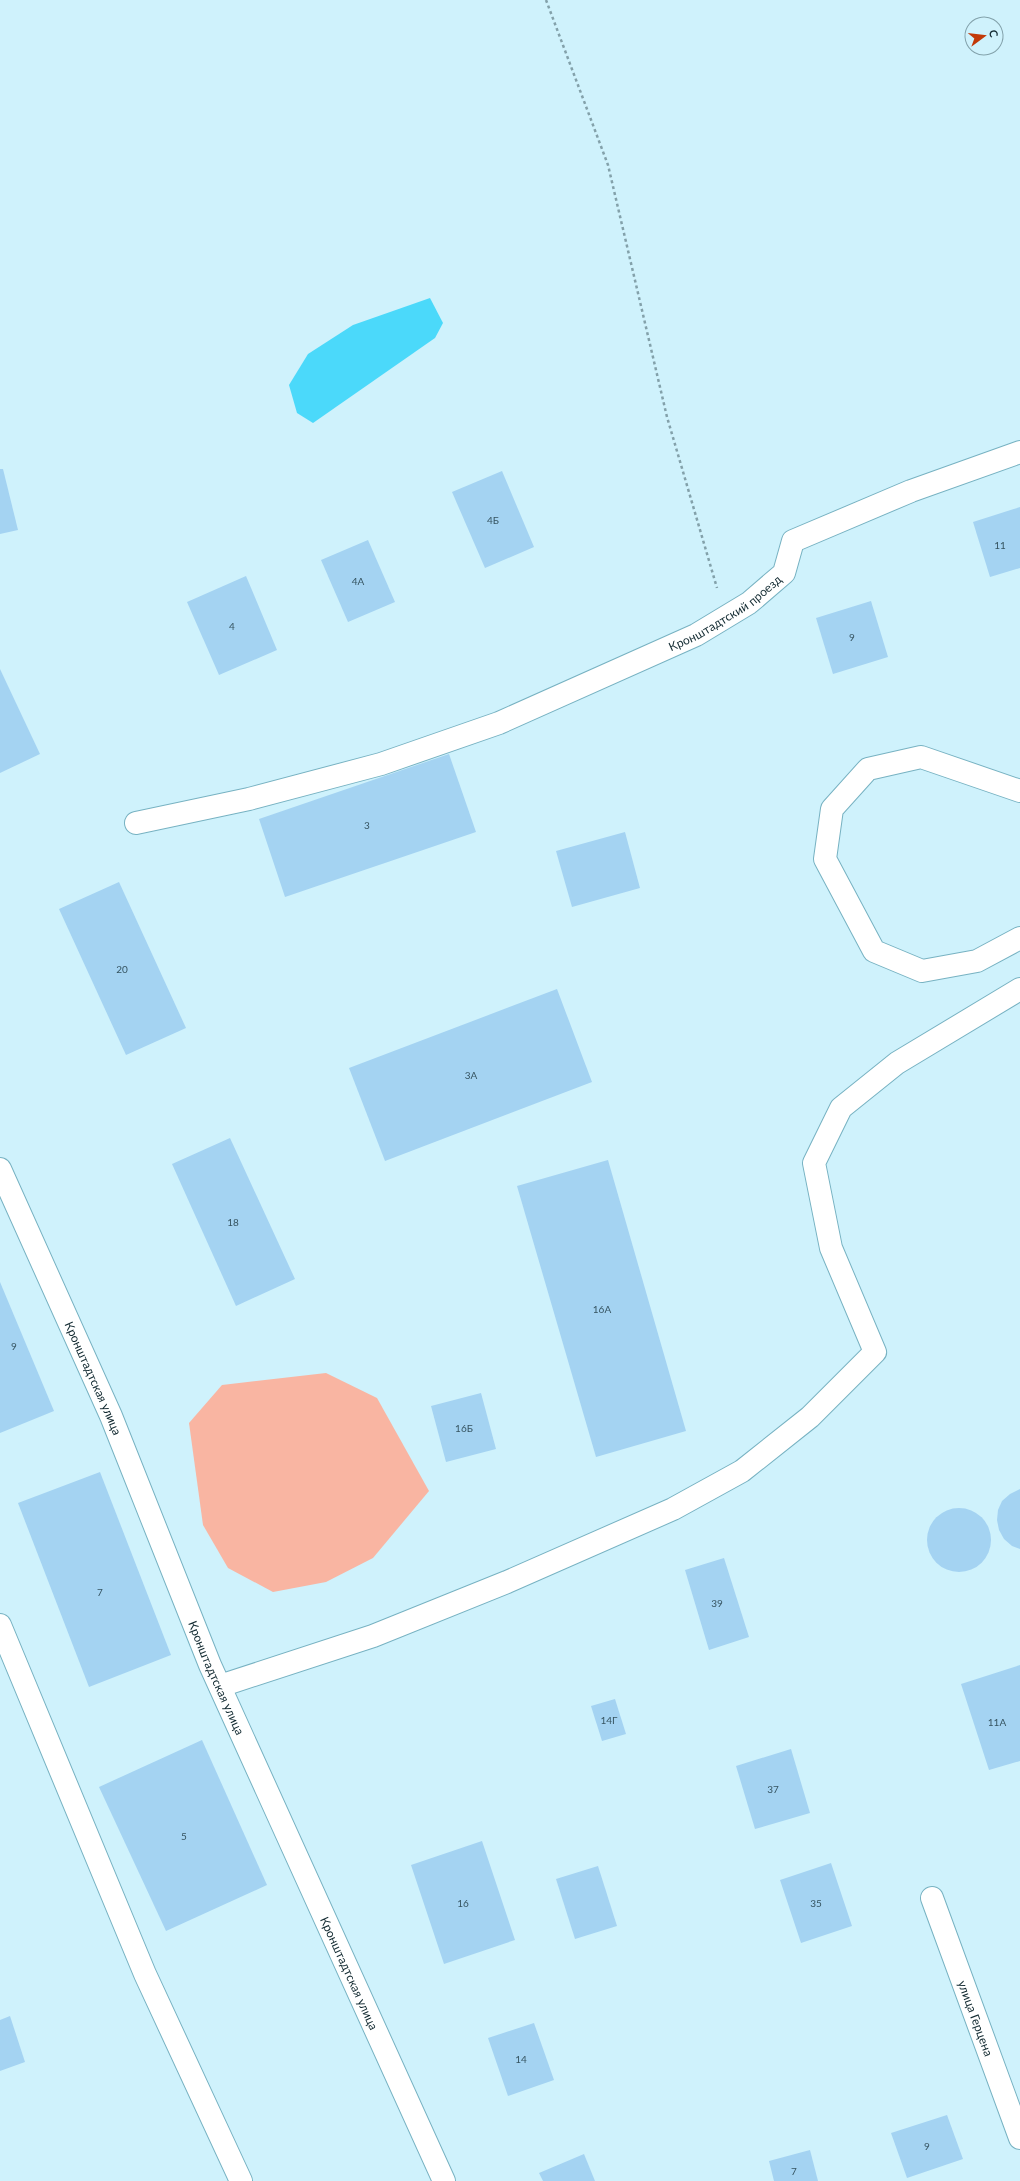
<svg xmlns="http://www.w3.org/2000/svg" width="1020" height="2181" viewBox="0 0 1020 2181" font-family="Lato,sans-serif">
  <style>
    .green { fill: #f9b5a2 }
    .water { fill: #4bd9fa }
    .building { fill: #a4d3f2 }
    .lines { fill: none; stroke-linecap: round; stroke-linejoin: round }
    .minor-casing { stroke: #77b2c2; stroke-width: 24 }
    .path { stroke: #83a1aa; stroke-width: 2.5; stroke-dasharray: 3 3; stroke-linecap: butt }
    .minor { stroke: #fff; stroke-width: 22 }
    .labels { text-anchor: middle; dominant-baseline: central; stroke-width: 3; stroke-linejoin: round; paint-order: stroke }
    .number-label { font-size: 10px; fill: #365461 }
    .street-label { font-size: 12px; fill: #122a31; stroke: #cff2fc }
  </style>
  <rect width="100%" height="100%" fill="#cff2fc"/>
  <!-- green -->
  <path class="green" d="M326,1373L377,1398L429,1491L373,1558L326,1582L273,1592L228,1568L203,1525L189,1423L222,1385Z"/>
  <!-- water -->
  <path class="water" d="M430,298L443,323L435,338L313,423L297,413L289,385L308,354L353,325Z"/>
  <!-- building -->
  <g class="building">
    <path d="M0,469H3L18,530L0,534Z"/>
    <path d="M502,471L534,547L485,568L452,492Z"/>
    <path d="M1020,507V568L990,577L973,522Z"/>
    <path d="M368,540L395,602L348,622L321,560Z"/>
    <path d="M246,576L277,650L219,675L187,602Z"/>
    <path d="M871,601L888,657L833,674L816,618Z"/>
    <path d="M0,669L40,754L0,773Z"/>
    <path d="M449,754L476,832L285,897L259,819Z"/>
    <path d="M625,832L640,888L572,907L556,851Z"/>
    <path d="M119,882L186,1028L126,1055L59,909Z"/>
    <path d="M557,989L592,1082L385,1161L349,1068Z"/>
    <path d="M230,1138L295,1279L236,1306L172,1164Z"/>
    <path d="M608,1160L686,1431L596,1457L517,1186Z"/>
    <path d="M0,1282L54,1411L0,1433Z"/>
    <path d="M481,1393L496,1449L446,1462L431,1406Z"/>
    <path d="M100,1472L171,1655L89,1687L18,1503Z"/>
    <path d="M1020,1489V1549L1012,1546L1004,1539L999,1530L997,1520L998,1510L1002,1501L1010,1494Z"/>
    <circle cx="959" cy="1540" r="32"/>
    <path d="M724,1558L749,1637L709,1650L685,1570Z"/>
    <path d="M1020,1665V1761L989,1770L961,1684Z"/>
    <path d="M615,1699L626,1734L602,1741L591,1706Z"/>
    <path d="M202,1740L267,1885L166,1931L99,1787Z"/>
    <path d="M791,1749L810,1813L755,1829L736,1766Z"/>
    <path d="M482,1841L515,1940L444,1964L411,1865Z"/>
    <path d="M831,1863L852,1926L801,1943L780,1880Z"/>
    <path d="M598,1866L617,1926L575,1939L556,1879Z"/>
    <path d="M10,2016L25,2062L0,2071V2020Z"/>
    <path d="M534,2023L554,2080L508,2096L488,2038Z"/>
    <path d="M947,2115L963,2159L907,2178L891,2133Z"/>
    <path d="M810,2150L818,2181H774L769,2161Z"/>
    <path d="M584,2154L595,2181H543L539,2173Z"/>
  </g>
  <g class="lines">
    <!-- minor casing -->
    <g class="minor-casing">
      <g id="minor">
        <path d="M1020,791L921,757L868,769L832,809L825,859L874,951L922,971L977,961L1020,938"/>
        <path id="s1" d="M136,823L249,799L381,764L499,723L696,635L749,603L784,573L793,541L911,491L1020,452"/>
        <path id="s2" d="M0,1169L111,1416L210,1665L444,2181"/>
        <path d="M0,1625L145,1974L241,2181"/>
        <path d="M220,1686L373,1636L507,1582L673,1509L742,1471L810,1417L875,1352L831,1248L814,1163L841,1108L897,1063L1020,989"/>
        <path id="s3" d="M932,1898L1020,2138"/>
      </g>
    </g>
    <!-- path -->
    <path class="path" d="M546,0L608,165L667,417L717,588"/>
    <!-- minor -->
    <use href="#minor" class="minor"/>
  </g>
  <g class="labels">
    <!-- number labels -->
    <g class="number-label">
      <text x="493" y="520">4Б</text>
      <text x="1000" y="545">11</text>
      <text x="358" y="581">4А</text>
      <text x="232" y="626">4</text>
      <text x="852" y="637">9</text>
      <text x="367" y="825">3</text>
      <text x="122" y="969">20</text>
      <text x="471" y="1075">3А</text>
      <text x="233" y="1222">18</text>
      <text x="602" y="1309">16А</text>
      <text x="14" y="1346">9</text>
      <text x="464" y="1428">16Б</text>
      <text x="100" y="1592">7</text>
      <text x="717" y="1603">39</text>
      <text x="609" y="1720">14Г</text>
      <text x="997" y="1722">11А</text>
      <text x="773" y="1789">37</text>
      <text x="184" y="1836">5</text>
      <text x="463" y="1903">16</text>
      <text x="816" y="1903">35</text>
      <text x="521" y="2059">14</text>
      <text x="927" y="2146">9</text>
      <text x="794" y="2171">7</text>
    </g>
    <!-- street labels -->
    <g class="street-label">
      <text stroke="none"><textPath href="#s1" startOffset="629">Кронштадтский проезд</textPath></text>
      <text stroke="none"><textPath href="#s2" startOffset="229">Кронштадтская улица</textPath></text>
      <text stroke="none"><textPath href="#s2" startOffset="553">Кронштадтская улица</textPath></text>
      <text stroke="none"><textPath href="#s2" startOffset="877">Кронштадтская улица</textPath></text>
      <text stroke="none"><textPath href="#s3" startOffset="128">улица Герцена</textPath></text>
    </g>
  </g>
  <!-- north arrow -->
  <g transform="translate(984 36) rotate(75)"><circle r="19" fill="#cff2fc" stroke="#83a2ab"/>
  <path d="M0-3L7 15L0 10L-7 15Z" fill="#c23a09"/>
  <text y="-6" font-size="11" font-weight="bold" text-anchor="middle" fill="#122a31">С</text>
  </g>
</svg>
